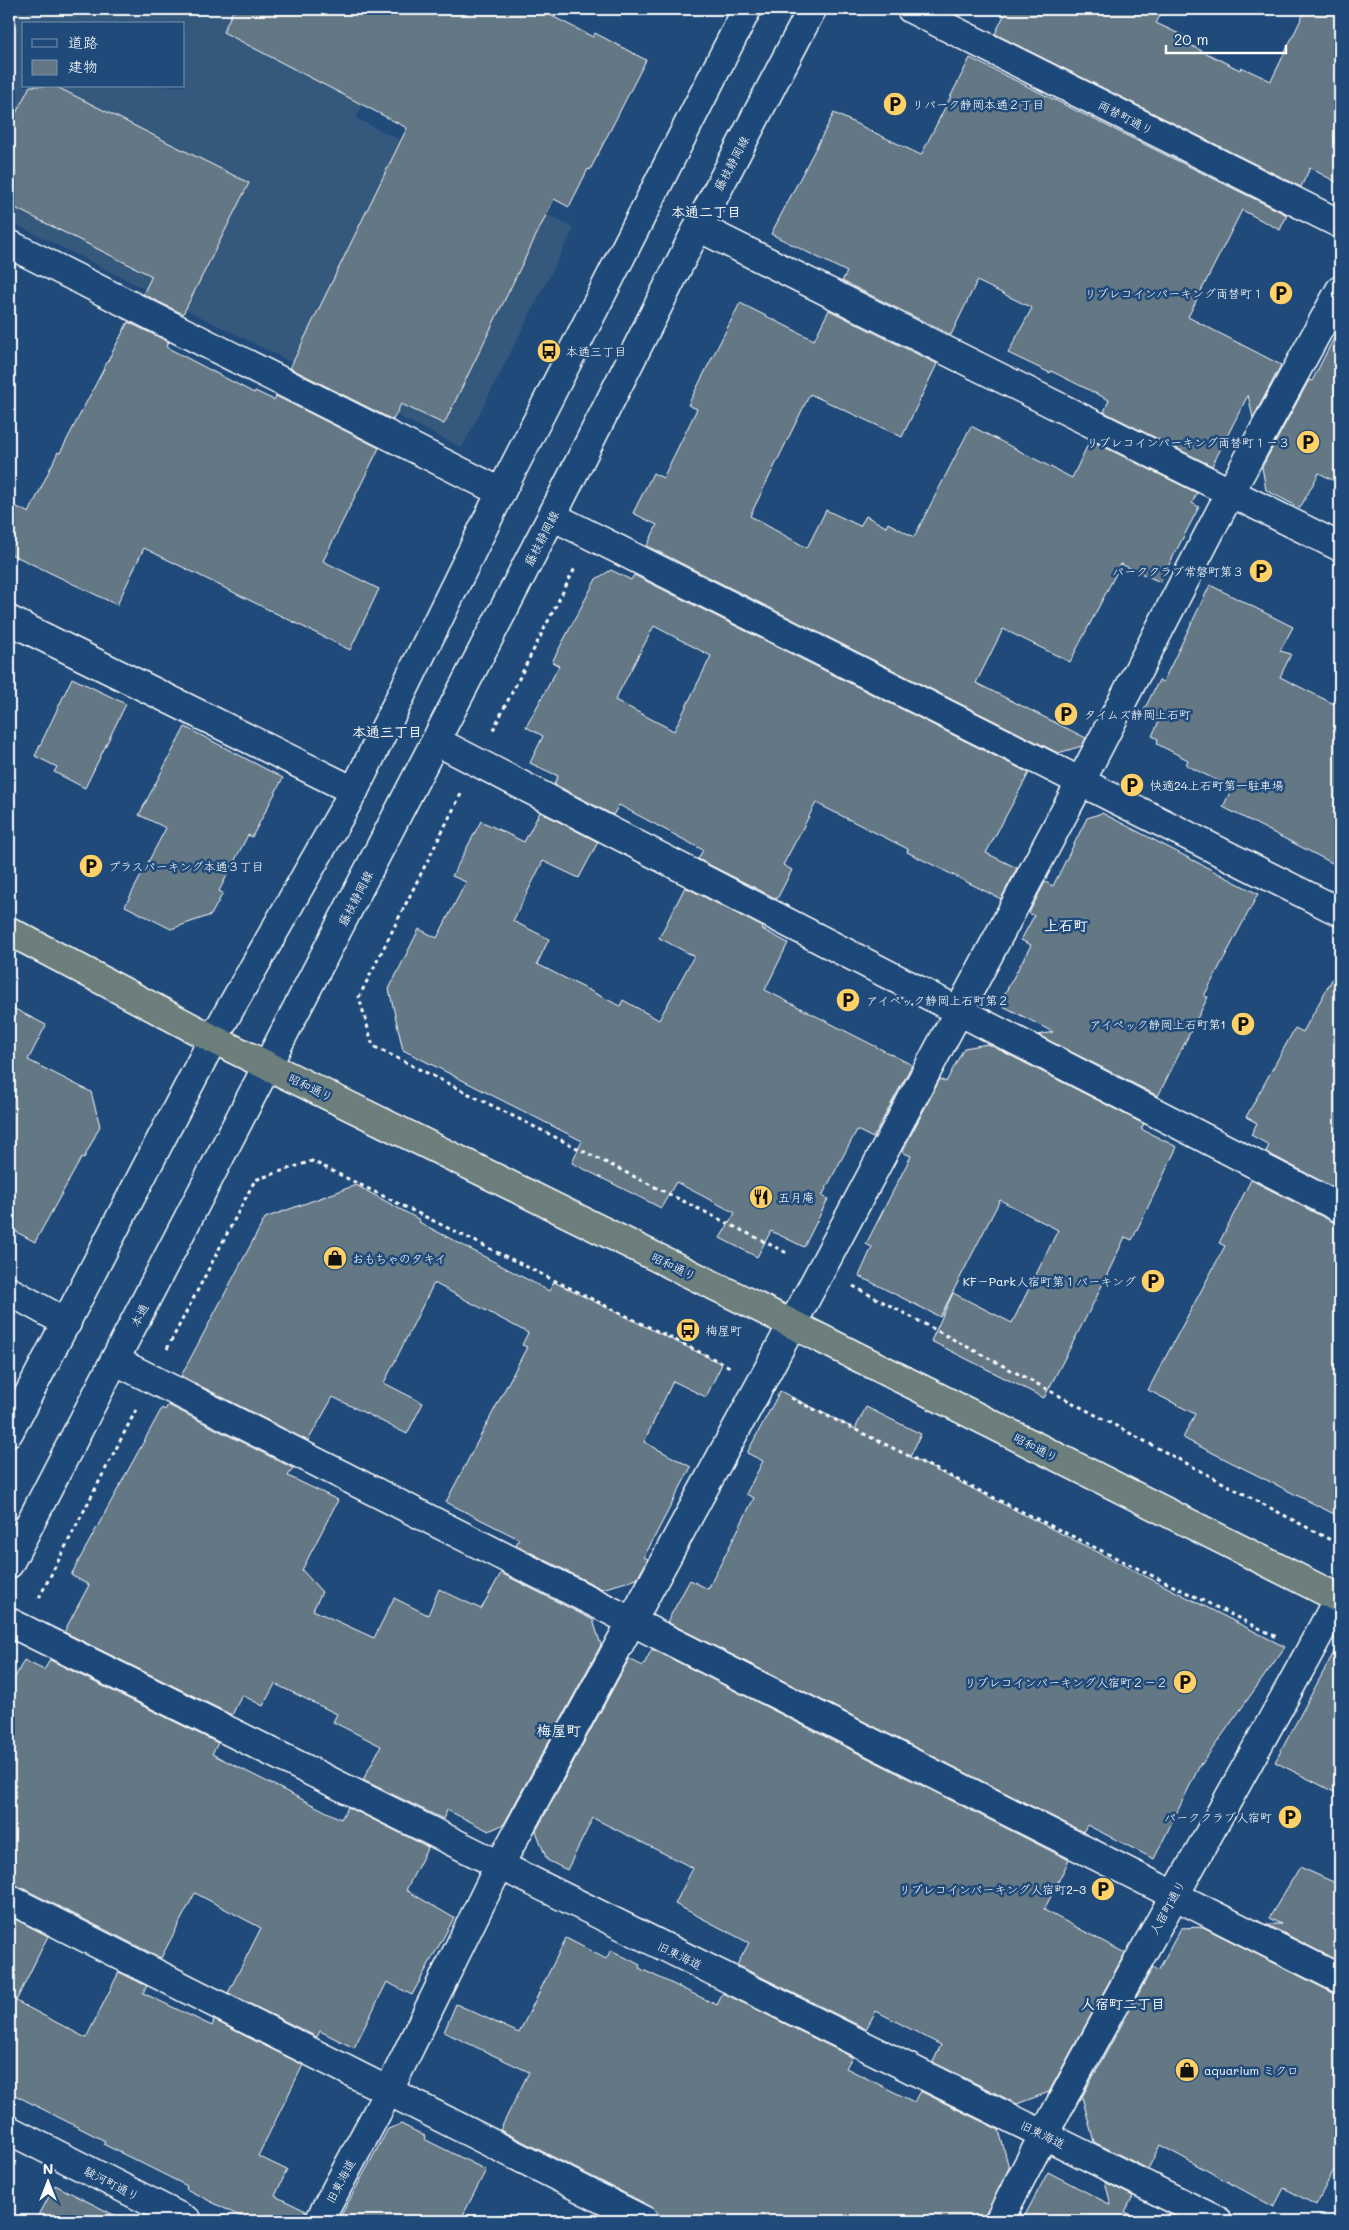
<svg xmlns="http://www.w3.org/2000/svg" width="1349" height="2230" viewBox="0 0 1349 2230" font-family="Mali,'Klee One',sans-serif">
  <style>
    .built { fill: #34587d; fill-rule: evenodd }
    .building { fill: #647785; stroke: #fff; fill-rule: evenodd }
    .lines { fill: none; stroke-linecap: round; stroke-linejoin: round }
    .street-casing { stroke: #fff; stroke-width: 31 }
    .secondary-casing { stroke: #fff; stroke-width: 31 }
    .highway-casing { stroke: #fff; stroke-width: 31 }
    .path { stroke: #fff; stroke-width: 3; stroke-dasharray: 4 4; stroke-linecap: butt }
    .street { stroke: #1f4a7a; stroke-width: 28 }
    .secondary { stroke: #1f4a7a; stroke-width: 28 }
    .highway { stroke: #6c7f7c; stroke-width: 28 }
    .labels { text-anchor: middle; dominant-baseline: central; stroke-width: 5; stroke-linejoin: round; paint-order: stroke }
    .poi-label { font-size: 12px; fill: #fff; stroke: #1f4a7a; text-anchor: start }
    .street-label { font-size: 12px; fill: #fff; stroke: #1f4a7a }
    .neighbourhood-label { font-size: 14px; font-weight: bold; fill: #fff; stroke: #1f4a7a }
    .quarter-label { font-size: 15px; font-weight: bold; fill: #fff; stroke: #1f4a7a }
  </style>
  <rect width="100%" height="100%" fill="#1f4a7a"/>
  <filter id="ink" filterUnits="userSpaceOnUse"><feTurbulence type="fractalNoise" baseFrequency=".02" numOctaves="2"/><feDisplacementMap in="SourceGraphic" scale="10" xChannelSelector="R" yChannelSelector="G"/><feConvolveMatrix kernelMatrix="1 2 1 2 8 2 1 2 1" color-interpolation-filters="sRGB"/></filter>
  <g filter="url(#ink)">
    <!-- built -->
    <path class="built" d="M9,9H325L393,43L356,118L574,228L462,448L9,221ZM24,24H184V86H24Z"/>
    <!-- building -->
    <g class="building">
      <path d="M234,9H538L593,37L595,33L646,60L590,170L588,169L569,207L554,199L444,424L401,404L393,420L290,368L407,128L223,32Z"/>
      <path d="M1007,9H1164L1156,23L1188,38L1186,43L1240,70L1241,67L1271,81L1306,9H1340V184L1310,168L1301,187L995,34Z"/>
      <path d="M970,58L1287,215L1280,230L1242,210L1188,317L1281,365L1253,418L1248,395L1212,466L1104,412L1109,400L1051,371L1050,373L1008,353L1032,308L977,281L951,335L842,281L847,272L771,234L834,113L921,155Z"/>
      <path d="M30,86H55L249,183L183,314L143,294L152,276L9,205V127Z"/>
      <path d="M740,303L814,340L829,310L937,364L902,437L810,394L750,516L807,548L826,510L860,526L866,516L886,527L888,523L914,537L971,426L1072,478L1090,440L1197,493L1192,503L1199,507L1160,582L1121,564L1070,662L1003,629L976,683L1086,738L1082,746L1058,753L647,546L657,525L633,513L653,473L663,478L697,409L688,405Z"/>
      <path d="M128,322L169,342L166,347L254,393L255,391L274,400L276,396L379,448L323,561L379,589L350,650L144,548L117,605L9,553V503L29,513L58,452L60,453Z"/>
      <path d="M1340,326V484L1319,473L1300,508L1266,490L1262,467L1309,380L1312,381Z"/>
      <path d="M611,570L631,580L634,575L1029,773L986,853L1017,868L1001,899L907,852L908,849L816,803L783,865L792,870L777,899L698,859L703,850L619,805L613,815L554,784L558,776L530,763L543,736L526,727L559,666L552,662L596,579ZM654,626L711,656L674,731L615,700Z"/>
      <path d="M1210,585L1293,627L1280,651L1291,654L1280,677L1340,707V867L1223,807L1232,788L1186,765L1188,760L1157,744L1158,739L1152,736L1160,719L1144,710L1159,680L1163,682Z"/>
      <path d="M72,678L126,704L85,788L54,772L57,767L35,756Z"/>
      <path d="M185,727L283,778L252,837L248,835L219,891L223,893L211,915L171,929L125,906L166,828L139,815Z"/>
      <path d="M540,812L598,842L579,878L543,861L513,921L549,939L537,964L620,1006L623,1000L659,1020L694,956L659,938L685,887L763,927L762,929L788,943L765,990L912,1065L873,1138L857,1130L822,1196L828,1199L804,1247L771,1231L757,1257L720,1238L735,1213L676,1182L661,1208L572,1163L582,1141L403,1050L389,989L419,929L437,938L466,882L452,876L481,821L524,842Z"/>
      <path d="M1102,813L1258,894L1204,996L1208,997L1158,1096L1038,1035L1053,1032L999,1004L1031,945L1021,940L1034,916L1029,913L1045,882L1053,886L1087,818Z"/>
      <path d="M1340,965V1191L1266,1152L1269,1145L1251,1135L1257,1123L1246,1117L1295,1028L1303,1032Z"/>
      <path d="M9,1006L46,1025L28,1060L91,1092L100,1126L84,1158L82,1157L35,1242L9,1228Z"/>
      <path d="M988,1044L1144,1124L1141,1129L1177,1147L1132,1240L1125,1237L1095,1300L1044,1398L931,1341L953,1293L1012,1323L1058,1230L1000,1200L940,1317L859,1276L872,1247L866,1244L911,1156L902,1152L940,1079L946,1082L964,1048Z"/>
      <path d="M1251,1180L1333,1222L1340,1224V1517L1183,1438L1195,1414L1148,1390L1225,1246L1219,1243Z"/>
      <path d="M356,1185L420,1220L419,1222L549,1291L554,1282L722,1364L706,1397L673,1381L644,1442L691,1467L644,1557L648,1559L637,1579L602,1589L516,1545L519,1539L446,1502L527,1347L522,1345L528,1333L434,1283L384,1383L423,1403L407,1434L333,1397L308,1441L181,1376L265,1218Z"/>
      <path d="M780,1391L855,1429L866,1407L921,1434L910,1457L1285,1647L1201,1765V1763L1154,1859L1087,1825L1083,1832L667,1622L690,1580L708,1589L754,1498L746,1494L763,1461L747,1453Z"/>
      <path d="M168,1405L293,1468L288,1476L338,1500L302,1570L322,1592L313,1610L374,1638L394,1598L428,1615L439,1589L481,1609L501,1573L593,1620L601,1645L504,1824L489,1831L447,1810L443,1819L363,1780L381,1746L333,1722L337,1714L275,1684L263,1706L242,1695L232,1715L64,1632L89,1585L71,1575L162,1408L165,1410Z"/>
      <path d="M1340,1641V1795L1275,1762Z"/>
      <path d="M652,1649L1069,1860L1044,1910L1125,1953L1049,2092L1017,2104L933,2062L941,2045L876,2011L866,2029L737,1965L749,1943L675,1904L693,1868L593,1818L567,1870L547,1860L536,1831L629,1659L643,1666Z"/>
      <path d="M24,1660L44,1670L50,1660L218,1743L212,1754L341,1819L348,1807L428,1847L406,1890L454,1918L412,1995L387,1982L354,2048L320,2031L317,2037L228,1993L261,1928L195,1893L161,1958L16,1885L9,1883V1689Z"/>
      <path d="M1300,1867L1340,1885V1962L1266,1924H1281L1269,1918Z"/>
      <path d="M9,1916L48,1936L16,2001L86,2038L119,1972L147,1986L143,1993L212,2026L214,2020L303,2065L258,2156L287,2170L275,2196L306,2211L303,2221H249L186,2189L187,2186L103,2144L105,2141L9,2092Z"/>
      <path d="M1203,1927L1333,1993L1340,1995V2158L1316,2205L1284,2188L1274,2207L1160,2145L1148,2169L1094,2142L1082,2097L1153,1967L1158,1971L1181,1928Z"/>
      <path d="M566,1938L606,1959L611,1950L640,1965L639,1968L717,2005L723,1993L852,2057L846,2068L914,2102L920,2091L999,2130L1009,2168L983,2221H671L659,2215L652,2207L500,2130L529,2072L444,2032L456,2004L519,2033Z"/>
      <path d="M401,2124L425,2136L424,2139L486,2170L460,2221H338L388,2129Z"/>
      <path d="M1048,2172L1111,2205L1105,2182L1133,2196L1125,2212L1142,2221H1016L1021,2212L1023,2219Z"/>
      <path d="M55,2185L126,2221H36Z"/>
    </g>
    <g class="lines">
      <!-- street casing -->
      <g class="street-casing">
        <g id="street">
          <path d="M911,9L1340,224"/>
          <path d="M698,227L1340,547"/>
          <path d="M9,244L501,492"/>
          <path d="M552,516L1340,912"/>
          <path d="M9,620L354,791"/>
          <path d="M436,741L1340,1208"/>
          <path d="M9,1291L67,1323"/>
          <path d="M116,1361L1340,1979"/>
          <path d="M9,1622L1218,2221"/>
          <path d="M9,1899L645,2221"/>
          <path d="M9,2130L188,2221"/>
          <path d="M319,2221L388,2092L499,1866L761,1383L1081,781L1231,491L1340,290"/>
          <path d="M999,2221C1107,2009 1228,1805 1340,1595"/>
        </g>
      </g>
      <!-- secondary casing -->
      <g class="secondary-casing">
        <g id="secondary">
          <path d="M9,1432L213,1039L354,791L501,492L747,9"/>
          <path d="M9,1564L552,516L698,227L812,9"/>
        </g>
      </g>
      <!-- highway casing -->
      <g class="highway-casing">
        <path id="highway" d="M9,931L213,1039L792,1324L1340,1599"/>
      </g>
      <!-- path -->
      <g class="path">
        <path d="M493,730L576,566"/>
        <path d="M461,794L359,997L373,1046L789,1254"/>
        <path d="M853,1286L1340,1545"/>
        <path d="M167,1349L255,1180L312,1161L730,1367"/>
        <path d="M791,1398L1277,1637"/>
        <path d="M39,1598L136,1410"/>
        <path d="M223,2216L233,2221"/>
      </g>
      <!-- street -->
      <use href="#street" class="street"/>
      <!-- secondary -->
      <use href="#secondary" class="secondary"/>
      <!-- highway -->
      <use href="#highway" class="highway"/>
    </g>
  </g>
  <!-- icons -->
  <defs>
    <g id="parking-disc" transform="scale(1.25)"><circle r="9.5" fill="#ffd166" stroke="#1f4a7a"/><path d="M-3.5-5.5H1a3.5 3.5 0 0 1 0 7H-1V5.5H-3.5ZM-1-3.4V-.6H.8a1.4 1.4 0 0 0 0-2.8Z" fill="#111"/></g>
    <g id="bus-disc" transform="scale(1.25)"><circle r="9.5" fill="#ffd166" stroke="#1f4a7a"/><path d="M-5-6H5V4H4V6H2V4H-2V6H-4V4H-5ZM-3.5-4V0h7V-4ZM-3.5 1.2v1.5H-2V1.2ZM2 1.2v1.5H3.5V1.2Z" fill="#111"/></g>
    <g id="restaurant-disc" transform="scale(1.25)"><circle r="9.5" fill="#ffd166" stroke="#1f4a7a"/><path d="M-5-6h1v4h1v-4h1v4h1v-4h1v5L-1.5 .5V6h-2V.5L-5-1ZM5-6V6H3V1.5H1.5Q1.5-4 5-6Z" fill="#111"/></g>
    <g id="shop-disc" transform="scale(1.25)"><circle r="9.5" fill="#ffd166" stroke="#1f4a7a"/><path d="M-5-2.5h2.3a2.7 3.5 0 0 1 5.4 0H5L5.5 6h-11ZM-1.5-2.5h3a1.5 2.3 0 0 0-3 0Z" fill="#111"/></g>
  </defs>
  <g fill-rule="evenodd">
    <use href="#parking-disc" x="895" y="104"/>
    <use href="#parking-disc" x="1281" y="293"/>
    <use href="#bus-disc" x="549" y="351"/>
    <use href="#parking-disc" x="1308" y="442"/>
    <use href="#parking-disc" x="1261" y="571"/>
    <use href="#parking-disc" x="1066" y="714"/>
    <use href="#parking-disc" x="1132" y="785"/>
    <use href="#parking-disc" x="91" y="866"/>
    <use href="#parking-disc" x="848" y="1000"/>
    <use href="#parking-disc" x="1243" y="1024"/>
    <use href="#restaurant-disc" x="761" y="1197"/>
    <use href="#shop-disc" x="335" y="1258"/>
    <use href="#parking-disc" x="1153" y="1281"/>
    <use href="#bus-disc" x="688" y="1330"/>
    <use href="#parking-disc" x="1185" y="1682"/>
    <use href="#parking-disc" x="1290" y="1817"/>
    <use href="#parking-disc" x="1103" y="1889"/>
    <use href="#shop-disc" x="1187" y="2070"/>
  </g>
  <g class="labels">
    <!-- poi labels -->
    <g class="poi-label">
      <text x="912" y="104">リパーク静岡本通２丁目</text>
      <text x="1264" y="293" text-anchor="end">リブレコインパーキング両替町１</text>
      <text x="566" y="351">本通三丁目</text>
      <text x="1290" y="442" text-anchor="end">リブレコインパーキング両替町１－３</text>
      <text x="1244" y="571" text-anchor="end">パーククラブ常磐町第３</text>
      <text x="1084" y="714">タイムズ静岡上石町</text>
      <text x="1150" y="785">快適24上石町第一駐車場</text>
      <text x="108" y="866">プラスパーキング本通３丁目</text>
      <text x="866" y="1000">アイペック静岡上石町第２</text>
      <text x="1226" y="1024" text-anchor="end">アイペック静岡上石町第1</text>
      <text x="778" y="1197">五月庵</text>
      <text x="352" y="1258">おもちゃのタキイ</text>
      <text x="1136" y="1281" text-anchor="end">KF－Park人宿町第１パーキング</text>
      <text x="706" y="1330">梅屋町</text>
      <text x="1168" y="1682" text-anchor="end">リブレコインパーキング人宿町２－２</text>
      <text x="1272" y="1817" text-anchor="end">パーククラブ人宿町</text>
      <text x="1086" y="1889" text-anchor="end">リブレコインパーキング人宿町2‐3</text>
      <text x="1204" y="2070">aquarium ミクロ</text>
    </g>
    <!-- street labels -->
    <g class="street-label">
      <text transform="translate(1126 117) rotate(27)">両替町通り</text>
      <text transform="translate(731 163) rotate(-62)">藤枝静岡線</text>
      <text transform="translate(541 538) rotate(-63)">藤枝静岡線</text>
      <text transform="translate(355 898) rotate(-63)">藤枝静岡線</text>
      <text transform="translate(311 1087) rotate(26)">昭和通り</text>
      <text transform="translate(674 1266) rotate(26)">昭和通り</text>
      <text transform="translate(139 1315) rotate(-63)">本通</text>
      <text transform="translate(1036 1447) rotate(27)">昭和通り</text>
      <text transform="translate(1167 1907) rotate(-61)">人宿町通り</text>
      <text transform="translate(680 1955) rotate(26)">旧東海道</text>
      <text transform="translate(1043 2134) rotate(26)">旧東海道</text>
      <text transform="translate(340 2181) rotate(-62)">旧東海道</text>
      <text transform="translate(112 2183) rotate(27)">駿河町通り</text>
    </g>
    <!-- neighbourhood labels -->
    <g class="neighbourhood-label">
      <text x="706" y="211">本通二丁目</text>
      <text x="387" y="731">本通三丁目</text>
      <text x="1123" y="2003">人宿町二丁目</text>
    </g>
    <!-- quarter labels -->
    <g class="quarter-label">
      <text x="1066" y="925">上石町</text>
      <text x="559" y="1730">梅屋町</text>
    </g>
  </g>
  <!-- margin -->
  <rect width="1349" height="2230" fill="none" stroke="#1f4a7a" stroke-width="30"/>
  <rect x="15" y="15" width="1319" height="2200" fill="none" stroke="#fff" stroke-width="2" filter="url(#ink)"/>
  <!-- legend -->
  <rect x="22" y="22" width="162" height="65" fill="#1f4a7a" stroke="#7992af"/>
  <rect x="32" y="39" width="25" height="8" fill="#1f4a7a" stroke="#7992af"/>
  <text x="68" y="48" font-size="15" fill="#ffffff">道路</text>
  <rect x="32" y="60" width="25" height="15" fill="#647785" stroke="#7992af"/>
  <text x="68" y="72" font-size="15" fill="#ffffff">建物</text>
  <!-- north arrow -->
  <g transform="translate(48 2182)" stroke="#1f4a7a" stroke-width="4" paint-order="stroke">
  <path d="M0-4L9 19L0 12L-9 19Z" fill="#ffffff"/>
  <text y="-8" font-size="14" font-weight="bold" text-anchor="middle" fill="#ffffff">N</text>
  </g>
  <!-- scale -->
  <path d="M1166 45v8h120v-8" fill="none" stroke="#ffffff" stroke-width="2.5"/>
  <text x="1174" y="45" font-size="15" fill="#ffffff" stroke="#1f4a7a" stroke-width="4" paint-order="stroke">20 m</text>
</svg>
